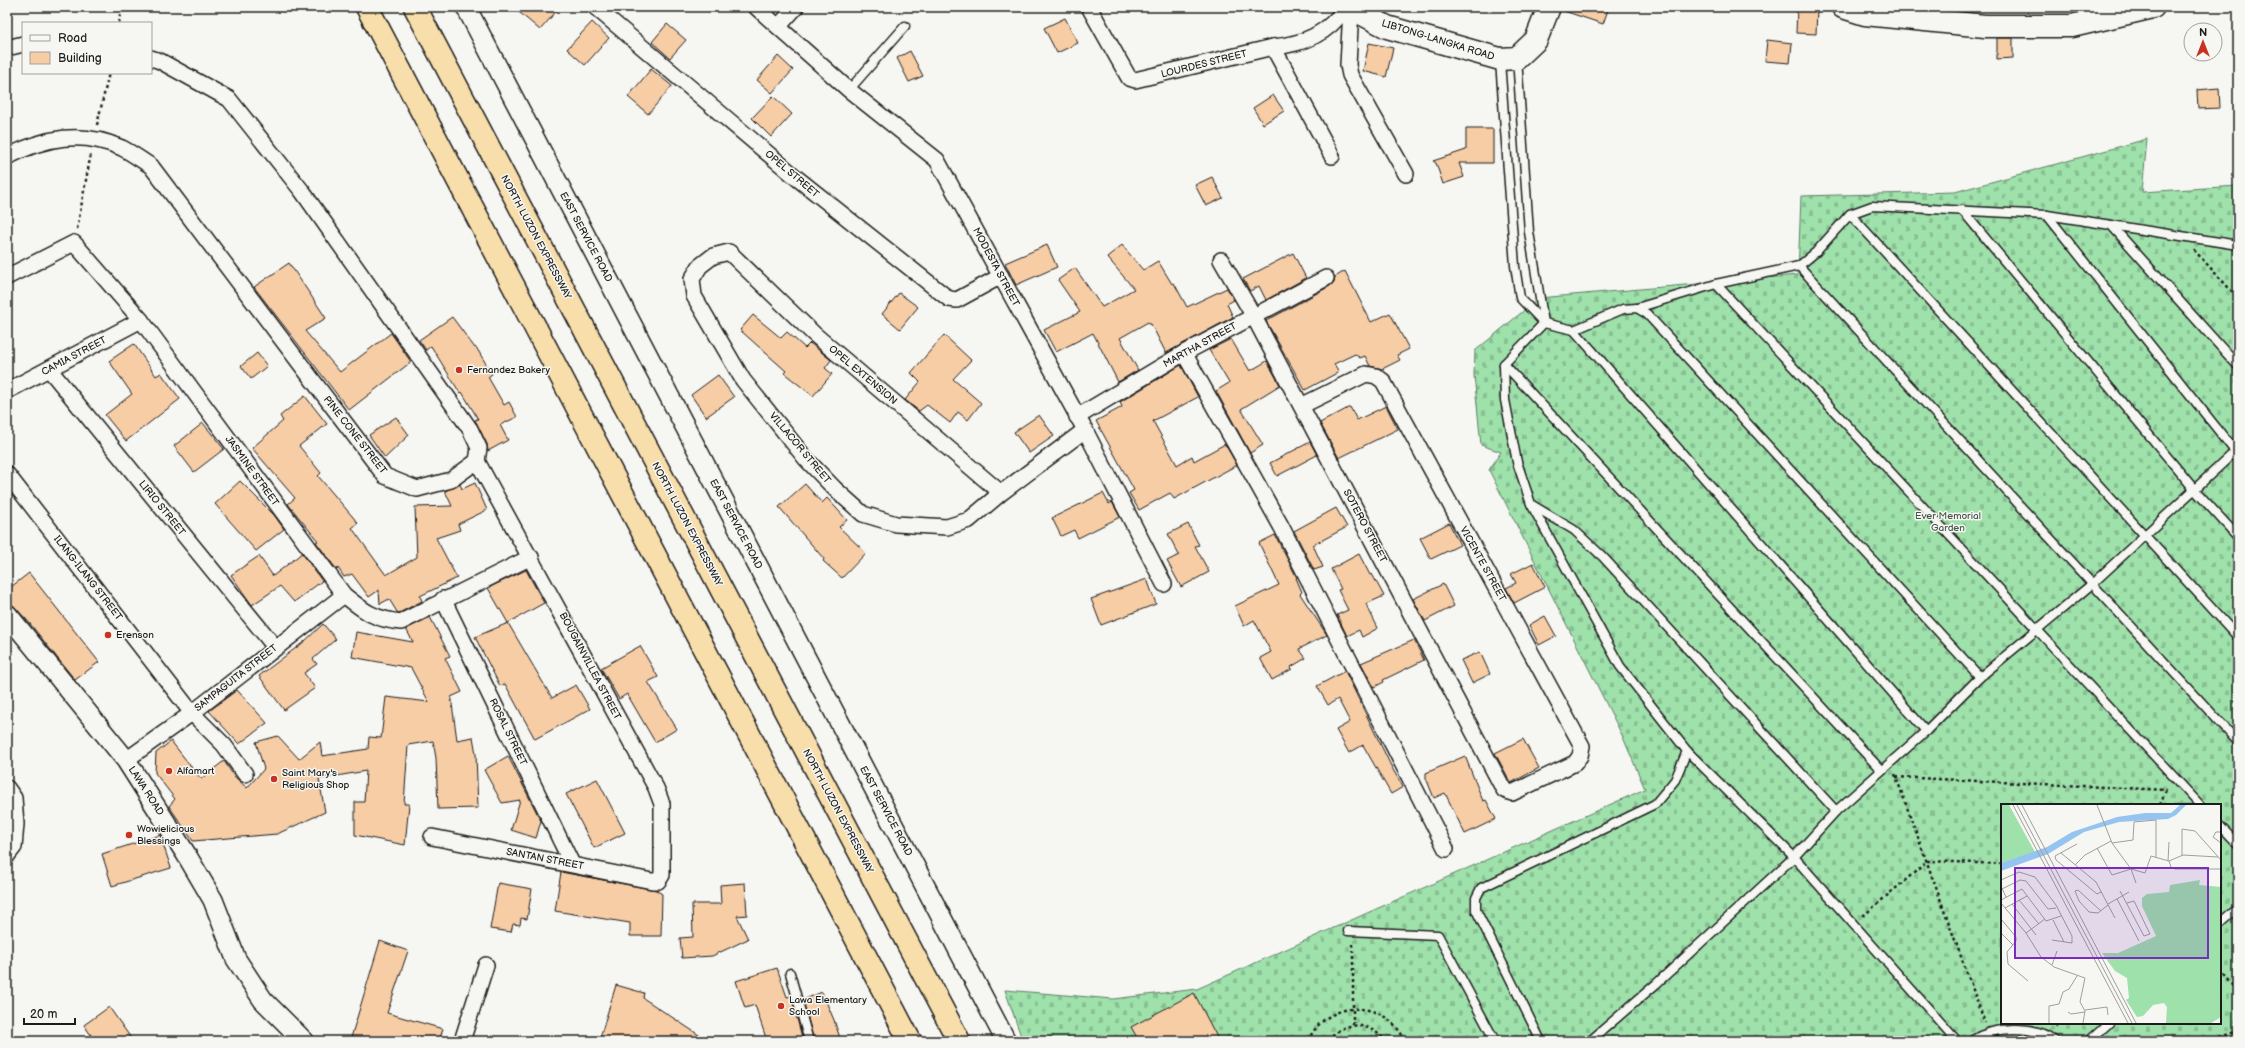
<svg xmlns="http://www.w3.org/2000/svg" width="2245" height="1048" viewBox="0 0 2245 1048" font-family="'Balsamiq Sans',sans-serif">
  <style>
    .cemetery { fill: url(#cemetery-stones); stroke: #5d7e64; fill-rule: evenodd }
    .building { fill: #f7cda6; stroke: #1c1c1c }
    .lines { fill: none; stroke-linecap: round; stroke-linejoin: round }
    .service-casing { stroke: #1c1c1c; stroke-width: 11 }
    .minor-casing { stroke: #1c1c1c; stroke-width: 18 }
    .tertiary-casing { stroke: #1c1c1c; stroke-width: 22 }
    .secondary-casing { stroke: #1c1c1c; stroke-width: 25 }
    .motorway-casing { stroke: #1c1c1c; stroke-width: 25 }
    .path { stroke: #1c1c1c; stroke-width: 2.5; stroke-dasharray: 3 3; stroke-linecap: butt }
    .service { stroke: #f6f6f2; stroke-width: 8 }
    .minor { stroke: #f6f6f2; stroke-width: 15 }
    .tertiary { stroke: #f6f6f2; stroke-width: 19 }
    .secondary { stroke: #f6f6f2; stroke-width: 22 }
    .motorway { stroke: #f8deab; stroke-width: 22 }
    .poi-dot { fill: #c8321e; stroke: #f6f6f2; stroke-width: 1.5 }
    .labels { text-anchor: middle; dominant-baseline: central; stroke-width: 3; stroke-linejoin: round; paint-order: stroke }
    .street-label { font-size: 10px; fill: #1c1c1c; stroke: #f6f6f2 }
    .poi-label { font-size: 10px; fill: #1c1c1c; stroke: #f6f6f2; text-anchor: start }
    .park-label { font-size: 10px; fill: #435747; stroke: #f6f6f2 }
    .inset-road { fill: none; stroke: #9f9f9c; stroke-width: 1 }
    .view { fill: #7b2cbf; fill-opacity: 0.15; stroke: #7b2cbf; stroke-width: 2 }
    .inset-edge { fill: none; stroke: #1c1c1c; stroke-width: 2 }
  </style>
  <defs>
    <pattern id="cemetery-stones" width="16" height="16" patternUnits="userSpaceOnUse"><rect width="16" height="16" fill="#9ee1ab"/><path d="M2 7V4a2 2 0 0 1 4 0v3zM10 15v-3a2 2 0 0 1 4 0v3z" fill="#88c093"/></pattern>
  </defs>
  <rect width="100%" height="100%" fill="#f6f6f2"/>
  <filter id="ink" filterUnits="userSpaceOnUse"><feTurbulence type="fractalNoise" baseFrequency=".025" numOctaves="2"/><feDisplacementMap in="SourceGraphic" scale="8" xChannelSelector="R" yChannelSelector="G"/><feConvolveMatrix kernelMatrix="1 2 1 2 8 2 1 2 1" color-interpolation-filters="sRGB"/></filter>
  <g filter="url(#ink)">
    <!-- cemetery -->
    <path class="cemetery" d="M2147,139L2142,192L2238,186V1041H1026L1022,1039L1005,990L1113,999L1197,989L1645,789L1622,735L1489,470L1501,452L1481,445L1474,375L1475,351L1539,298L1798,275L1801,196L1955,192ZM2002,805H2220V1023H2002Z"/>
    <!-- building -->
    <g class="building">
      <path d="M513,7H560L540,30Z"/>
      <path d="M1561,7H1609L1603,24L1561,10Z"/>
      <path d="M1797,8H1817L1816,34L1796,33Z"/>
      <path d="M1065,18L1078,43L1057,53L1044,28Z"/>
      <path d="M592,22L609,38L585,65L567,49Z"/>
      <path d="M667,24L686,40L670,58L652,42Z"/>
      <path d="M1997,38H2013V58L1997,59Z"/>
      <path d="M1767,40L1792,43L1790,63L1765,61Z"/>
      <path d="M1369,43L1393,48L1386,77L1363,71Z"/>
      <path d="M910,51L923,76L909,82L897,58Z"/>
      <path d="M778,56L793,70L772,93L757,80Z"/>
      <path d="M651,69L672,86L648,114L628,97Z"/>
      <path d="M2219,88L2220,108L2198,109L2197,90Z"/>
      <path d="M1273,95L1284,111L1263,124L1253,108Z"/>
      <path d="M773,96L792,114L771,137L752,118Z"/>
      <path d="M1466,129H1493V163H1459L1464,177L1443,184L1436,163L1433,161L1466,150Z"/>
      <path d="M1212,177L1223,198L1206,206L1195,185Z"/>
      <path d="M1047,245L1057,267L1016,285L1005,263Z"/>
      <path d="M1122,245L1143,270L1158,261L1172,284L1174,283L1187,307L1227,288L1234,300L1227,304L1233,317L1166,353L1151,324H1149L1148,322L1120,338L1138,370L1118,382L1093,333L1056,352L1044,330L1080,312L1058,280L1075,268L1102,307L1134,289L1107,257Z"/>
      <path d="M1293,253L1306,278L1266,300L1259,286L1250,291L1243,279Z"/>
      <path d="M289,263L326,318L305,331L340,372L391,333L411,362L349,410L254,287Z"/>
      <path d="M1345,271L1371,322L1390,313L1409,349L1397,355L1400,360L1382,369L1370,366L1365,356L1360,358L1355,354L1334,364L1339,372L1305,390L1266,321L1330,286L1334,282L1335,277Z"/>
      <path d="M899,293L918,307L900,329L882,314Z"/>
      <path d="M753,315L781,338L787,332L805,348L810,343L831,360L825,368L832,374L813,396L784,373L786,371L740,330Z"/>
      <path d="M452,317L475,348L476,347L492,374L488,377L504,405L509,402L517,417L500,425L508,440L488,451L487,444L475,420L478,419L462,392L460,393L431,346L426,350L419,340Z"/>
      <path d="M944,335L971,360L953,379L981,403L968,420L958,412L950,423L927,405L919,411L905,400L920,382L911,373Z"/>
      <path d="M1231,339L1250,371L1267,361L1280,385L1241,409L1263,445L1250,453L1216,391L1229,383L1209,350Z"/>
      <path d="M134,344L156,376L161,373L180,399L126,441L105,415L132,394L109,361Z"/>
      <path d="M257,353L267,366L251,379L241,366Z"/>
      <path d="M1181,365L1198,397L1153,421L1177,465L1192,456L1194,461L1225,444L1237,465L1174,499L1170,493L1139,510L1129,493L1134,490L1096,421L1122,407L1120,402Z"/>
      <path d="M718,375L734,397L706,417L691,395Z"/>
      <path d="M305,396L327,424L299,446L321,473L318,476L358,523L352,528L386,575L417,557L415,507L452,506L445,491L460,484L462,489L475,483L487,510L458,524L460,530L436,538L457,578L420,596L422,601L399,613L397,612L389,599L380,604L379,590L369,597L352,574L344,577L338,568L337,570L316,542L318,541L288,504L295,498L252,448L283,421L280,416Z"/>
      <path d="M1386,406L1398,429L1339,458L1320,423L1350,407L1357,420Z"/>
      <path d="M1039,415L1054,436L1029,453L1014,432Z"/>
      <path d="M396,417L409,435L385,458L369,435Z"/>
      <path d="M203,423L224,449L194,472L174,446Z"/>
      <path d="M1310,442L1317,455L1277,476L1270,463Z"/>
      <path d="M240,481L274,515L284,529L256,551L215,504Z"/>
      <path d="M805,484L822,503L827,498L847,520L839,527L866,553L842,578L823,561L824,559L779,507Z"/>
      <path d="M1103,493L1109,504L1112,502L1120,517L1078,538L1074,530L1061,536L1052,518Z"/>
      <path d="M1336,508L1347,527L1313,545L1323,567L1314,570L1294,531Z"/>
      <path d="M1449,523L1460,545L1431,559L1420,538Z"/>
      <path d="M1188,524L1199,545L1195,546L1209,572L1181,587L1167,561L1179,555L1168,534Z"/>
      <path d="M1275,535L1297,578H1296L1302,592L1300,594L1327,635L1299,649L1306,658L1291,667L1292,669L1272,680L1260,658L1271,652L1254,620L1244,626L1235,606L1279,585L1259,543Z"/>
      <path d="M302,553L322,581L294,602L280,586L252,605L231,575L259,556L273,576Z"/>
      <path d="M1359,554L1370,575L1372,574L1384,596L1366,604L1378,628L1362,637L1359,630L1347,636L1337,615L1348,610L1338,590L1341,589L1331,569Z"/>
      <path d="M1533,563L1545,587L1514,603L1506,588L1516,583L1511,574Z"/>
      <path d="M526,570L544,603L508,623L488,588Z"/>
      <path d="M29,573L99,662L75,680L27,620L7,599V590Z"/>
      <path d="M1147,579L1156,604L1101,625L1091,599Z"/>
      <path d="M1443,584L1454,606L1425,621L1413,599Z"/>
      <path d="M1545,616L1556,636L1539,645L1529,625Z"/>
      <path d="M430,617L450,656L445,658L462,692L451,697L457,740L473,737L476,754L478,808L438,809L436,758L433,741L408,745L404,804H409L405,845L355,835V802H364L366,771L319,779L325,812L277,834L193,841L169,806L175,799L155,773L156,753L171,741L201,779L224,761L234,776L247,788L264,769L256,742L278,736L299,759L320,742L322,756L368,749L369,737L381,738L386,697L429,702L411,668L352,657L356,632L413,642L406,629Z"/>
      <path d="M508,623L552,698L576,685L590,709L535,739L505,684L500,686L475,637Z"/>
      <path d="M323,624L336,639L313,659L317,664L304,673L315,688L284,710L259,676L305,641Z"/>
      <path d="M1414,640L1424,660L1383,680L1384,682L1374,687L1361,663Z"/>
      <path d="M640,646L658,677L648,682L677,729L655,742L627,694L619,699L601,668Z"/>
      <path d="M1480,652L1490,674L1472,683L1461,660Z"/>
      <path d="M1345,671L1392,768L1403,787L1391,794L1363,745L1349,753L1336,730L1350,722L1338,699L1328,705L1317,686Z"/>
      <path d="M237,690L267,723L239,744L209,711Z"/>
      <path d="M1523,739L1539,768L1511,783L1495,753Z"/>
      <path d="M508,756L541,821L536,838L511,830L520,800L502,803L484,770Z"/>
      <path d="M1465,756L1483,801L1486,800L1496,819L1465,834L1445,793L1434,798L1426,778V773Z"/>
      <path d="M597,779L625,833L594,848L566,794Z"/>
      <path d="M160,835L171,868L112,886L102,854Z"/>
      <path d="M561,872L656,890L662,894L661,936H630V923L555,911Z"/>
      <path d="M498,883L532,889L527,919L521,918L520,925L513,924L511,932L490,929Z"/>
      <path d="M745,883L747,915L737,916L748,939L712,956L682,958L680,938L693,937L692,904H721L720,885Z"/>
      <path d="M380,941L408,951L387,1013L443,1029L439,1041H350Z"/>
      <path d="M777,968L787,997L791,996L803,1041H767L755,1005L745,1008L736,981Z"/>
      <path d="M616,985L644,993L643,998L708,1041H599Z"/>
      <path d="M822,992L834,1020L841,1041H814L803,1000Z"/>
      <path d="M1194,993L1219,1041H1139L1131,1027Z"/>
      <path d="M109,1007L133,1041H95L84,1025Z"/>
    </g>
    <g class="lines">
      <!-- service casing -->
      <g class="service-casing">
        <g id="service">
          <path d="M1517,58L1529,232L1544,323"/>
          <path d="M1500,61L1515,266L1520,298L1544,323"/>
          <path d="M849,90L905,26"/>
          <path d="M1962,210L2194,489L2238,537"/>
          <path d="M1850,214L2238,637"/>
          <path d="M2047,215L2238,455"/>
          <path d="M2111,225L2238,245"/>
          <path d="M1799,266L2238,742"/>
          <path d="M1716,284L2200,805"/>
          <path d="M1637,308L1716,284L1799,266L1816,252L1850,214L1872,206L2047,215L2111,225L2238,366"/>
          <path d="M1574,330L1926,731"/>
          <path d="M1504,364L1881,770"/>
          <path d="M1532,505L1574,530L1603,557L1836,811"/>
          <path d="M2220,826L2238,845"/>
          <path d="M2220,924L2238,908"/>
          <path d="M1348,931L1438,935L1495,1041"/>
          <path d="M790,973L809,1041"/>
          <path d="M1541,1041L1476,910V898L1481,888L1655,804L1675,780L1687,751"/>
          <path d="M1590,1041L1656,984L1794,857L1836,811L1926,731L1980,677L2092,584L2238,449"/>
          <path d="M1957,1041L1794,857L1687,751L1620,666L1531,504L1517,462L1505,400L1504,364L1544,323L1574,330L1623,309L1637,308L1647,314L1980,677"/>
          <path d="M1971,1041C1994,1026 2033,1024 2055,1041"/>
          <path d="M2089,1041L2109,1023"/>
        </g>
      </g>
      <!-- minor casing -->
      <g class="minor-casing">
        <g id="minor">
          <path d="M595,7L798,179L949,299L957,300L1001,276"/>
          <path d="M756,7L849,90L937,160L1085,430L1164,584"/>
          <path d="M1089,7L1129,78L1135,80L1273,47C1304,44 1328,34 1346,7"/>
          <path d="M1351,9L1348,65L1350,75L1406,174"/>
          <path d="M779,26L796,7"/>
          <path d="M1273,47L1332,156"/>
          <path d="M7,48L23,44"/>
          <path d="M7,157C45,137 82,130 122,148C132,153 141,160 151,166L385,476L417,489L451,480L477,461L479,448L470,429L302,191L229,99L160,61L151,58"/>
          <path d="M1221,260L1253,315L1504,790L1512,793L1575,763L1580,756L1582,746L1383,381L1376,376L1366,374L1301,406"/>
          <path d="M7,277L74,243L141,320L344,595C365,612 374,619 401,622L531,557"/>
          <path d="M1184,353L1281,526L1446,849"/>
          <path d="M49,369L275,647"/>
          <path d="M7,391L141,320"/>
          <path d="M1077,417L1184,353L1326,278"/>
          <path d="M7,474L192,713L224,745L245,774"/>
          <path d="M1001,493L814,334L729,252L713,256L700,266L692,279L694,296L743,380L806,459L835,489L863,514L896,524L947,527L969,520L1001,493L1085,430"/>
          <path d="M443,599L572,864"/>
          <path d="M126,760L192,713L344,595"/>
          <path d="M7,788L14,798L16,824L14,847L7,856"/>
          <path d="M432,837L652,881H658L662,875V804L656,788L477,461"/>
          <path d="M462,1041L486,965"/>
        </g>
      </g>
      <!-- tertiary casing -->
      <g class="tertiary-casing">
        <g id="tertiary">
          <path d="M466,7L1006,1041"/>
          <path d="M7,614L126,760L186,854L213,900L236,959L263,1000L304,1041"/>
        </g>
      </g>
      <!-- secondary casing -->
      <g class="secondary-casing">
        <g id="secondary">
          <path d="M1349,7L1387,27L1500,59L1517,58L1536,40L1549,7"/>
          <path d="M1843,7L1865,14L1985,26H2072L2153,7"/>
        </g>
      </g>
      <!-- motorway casing -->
      <g class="motorway-casing">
        <g id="motorway">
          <path d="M367,7L910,1041"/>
          <path d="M415,7L959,1041"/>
        </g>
      </g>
      <!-- path -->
      <g class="path">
        <path d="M119,23L121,7"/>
        <path d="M97,125L109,73"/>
        <path d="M77,229L91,153"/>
        <path d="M2194,250L2238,298"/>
        <path d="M1895,774L1985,1023"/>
        <path d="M1896,777L2167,790"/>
        <path d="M2160,805L2167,789"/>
        <path d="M1863,916L1928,861L2002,864"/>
        <path d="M2220,970L2238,991"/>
        <path d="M1353,1025V944"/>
        <path d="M2056,1028L2059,1023"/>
        <path d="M1308,1041C1327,998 1386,998 1405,1041"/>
        <path d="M1329,1041C1342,1019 1371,1022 1385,1041"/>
        <path d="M2208,1041L2238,1031"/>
      </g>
      <!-- service -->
      <use href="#service" class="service"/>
      <!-- minor -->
      <use href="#minor" class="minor"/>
      <!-- tertiary -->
      <use href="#tertiary" class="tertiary"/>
      <!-- secondary -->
      <use href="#secondary" class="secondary"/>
      <!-- motorway -->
      <use href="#motorway" class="motorway"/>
    </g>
  </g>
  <!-- markers -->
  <g class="poi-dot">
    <circle cx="459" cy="370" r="4"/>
    <circle cx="108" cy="635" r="4"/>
    <circle cx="169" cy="771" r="4"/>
    <circle cx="274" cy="779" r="4"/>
    <circle cx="129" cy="835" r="4"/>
    <circle cx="781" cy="1006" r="4"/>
  </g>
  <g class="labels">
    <!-- street labels -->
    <g class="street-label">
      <text transform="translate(1438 40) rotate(17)">LIBTONG-LANGKA ROAD</text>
      <text transform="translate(1204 64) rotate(-14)">LOURDES STREET</text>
      <text transform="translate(792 174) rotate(40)">OPEL STREET</text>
      <text transform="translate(536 237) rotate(62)">NORTH LUZON EXPRESSWAY</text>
      <text transform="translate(586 237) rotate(62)">EAST SERVICE ROAD</text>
      <text transform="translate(996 267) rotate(62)">MODESTA STREET</text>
      <text transform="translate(1200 345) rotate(-29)">MARTHA STREET</text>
      <text transform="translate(74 356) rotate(-28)">CAMIA STREET</text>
      <text transform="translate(863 375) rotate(40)">OPEL EXTENSION</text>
      <text transform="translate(355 435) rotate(52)">PINE CONE STREET</text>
      <text transform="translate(800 448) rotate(50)">VILLACOR STREET</text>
      <text transform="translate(252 471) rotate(54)">JASMINE STREET</text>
      <text transform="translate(162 508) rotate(51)">LIRIO STREET</text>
      <text transform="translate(687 524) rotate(62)">NORTH LUZON EXPRESSWAY</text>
      <text transform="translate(736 524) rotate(62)">EAST SERVICE ROAD</text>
      <text transform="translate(1365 526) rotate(62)">SOTERO STREET</text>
      <text transform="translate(1483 564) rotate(61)">VICENTE STREET</text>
      <text transform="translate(88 578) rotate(52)">ILANG-ILANG STREET</text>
      <text transform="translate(590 666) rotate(62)">BOUGAINVILLEA STREET</text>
      <text transform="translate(236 678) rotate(-38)">SAMPAGUITA STREET</text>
      <text transform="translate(508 732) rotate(64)">ROSAL STREET</text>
      <text transform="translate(146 791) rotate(57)">LAWA ROAD</text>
      <text transform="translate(838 811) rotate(62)">NORTH LUZON EXPRESSWAY</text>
      <text transform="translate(886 811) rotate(62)">EAST SERVICE ROAD</text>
      <text transform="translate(545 859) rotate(11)">SANTAN STREET</text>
    </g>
    <!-- poi labels -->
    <g class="poi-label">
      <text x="467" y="370">Fernandez Bakery</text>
      <text x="116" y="635">Erenson</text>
      <text x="177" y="771">Alfamart</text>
      <text x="282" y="773">Saint Mary's<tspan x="282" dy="12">Religious Shop</tspan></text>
      <text x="137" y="829">Wowielicious<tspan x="137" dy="12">Blessings</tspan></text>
      <text x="789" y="1000">Lawa Elementary<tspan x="789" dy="12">School</tspan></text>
    </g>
    <!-- park labels -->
    <g class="park-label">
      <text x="1948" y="516">Ever Memorial<tspan x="1948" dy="12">Garden</tspan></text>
    </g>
  </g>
  <!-- overview -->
  <g transform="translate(2001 804)">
    <rect width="220" height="220" fill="#f6f6f2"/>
    <path d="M0,1H8L34,48L0,59Z" fill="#9ee1ab"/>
    <path d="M199,76L198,81L220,83V213L210,219H165L166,203L163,199L152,201L142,212L136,213L125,196L128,194L126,174L114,167L101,149H117L155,132L141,102V94L146,90L168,88L169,81Z" fill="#9ee1ab"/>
    <path d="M179,1H185L175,11L167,15L118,18L83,28L47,50L0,67V59L46,43L71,28L116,13L144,9H170Z" fill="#96c4f0"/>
    <path class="inset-road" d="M12,1L127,219M16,1L131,219M21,1L135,219M96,1L111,39L130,65L144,69L150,52L168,57L170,63L174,65H220M181,25L194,27L220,56M181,25V52M220,28H215L212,33L220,39M111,39L132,36L133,18L155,16V54M76,40L54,52L55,56L96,90L100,88M96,44L111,71L130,65M60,49L95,78L114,114M167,57L168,38M168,57L182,51L217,53M74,61L84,51L110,37M130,65L135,79M0,76L18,68L34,73L55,101L71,132V139L51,136M0,82L5,93M1,85L19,76L25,77L47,105L55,104M119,87L143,132L149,130L133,97L126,99M116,95L138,137M0,96L21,85L45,117L60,112M18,96L38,120M0,99L25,129L40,153L53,163L84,174L79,198L84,207L82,219M11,100L35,131M107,100L128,88M4,104L26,92M100,107L77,86L74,87L78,97L88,108L97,109L107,101M0,115L15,133V137L6,148L7,160L27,177M52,116L63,138M0,129L12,141M25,129L44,115M51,161L56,147M84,206L106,203L107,211M67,208L70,210L84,208M48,219V202L58,200L62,188L68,185L76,172"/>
    <path class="view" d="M14,64H207V154H14Z"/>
    <rect width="220" height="220" class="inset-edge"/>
  </g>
  <!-- margin -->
  <rect width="2245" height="1048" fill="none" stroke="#f6f6f2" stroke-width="24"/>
  <rect x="12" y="12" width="2221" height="1024" fill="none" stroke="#1c1c1c" stroke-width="1.5" filter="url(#ink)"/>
  <!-- legend -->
  <rect x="22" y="22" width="130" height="52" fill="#f6f6f2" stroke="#9f9f9c"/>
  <rect x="30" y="35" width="20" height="6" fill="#f6f6f2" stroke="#9f9f9c"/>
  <text x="58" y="42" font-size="12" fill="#1c1c1c">Road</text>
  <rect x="30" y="52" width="20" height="12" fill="#f7cda6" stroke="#9f9f9c"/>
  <text x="58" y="62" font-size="12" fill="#1c1c1c">Building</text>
  <!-- north arrow -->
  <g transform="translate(2203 42)"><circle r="19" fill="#f6f6f2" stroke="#9f9f9c"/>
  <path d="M0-3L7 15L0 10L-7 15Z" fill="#c8321e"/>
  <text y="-6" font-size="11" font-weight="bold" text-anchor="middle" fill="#1c1c1c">N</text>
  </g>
  <!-- scale -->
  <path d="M24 1018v6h51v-6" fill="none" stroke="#1c1c1c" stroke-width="2"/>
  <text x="30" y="1018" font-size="12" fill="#1c1c1c" stroke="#f6f6f2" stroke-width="3" paint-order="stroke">20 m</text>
</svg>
